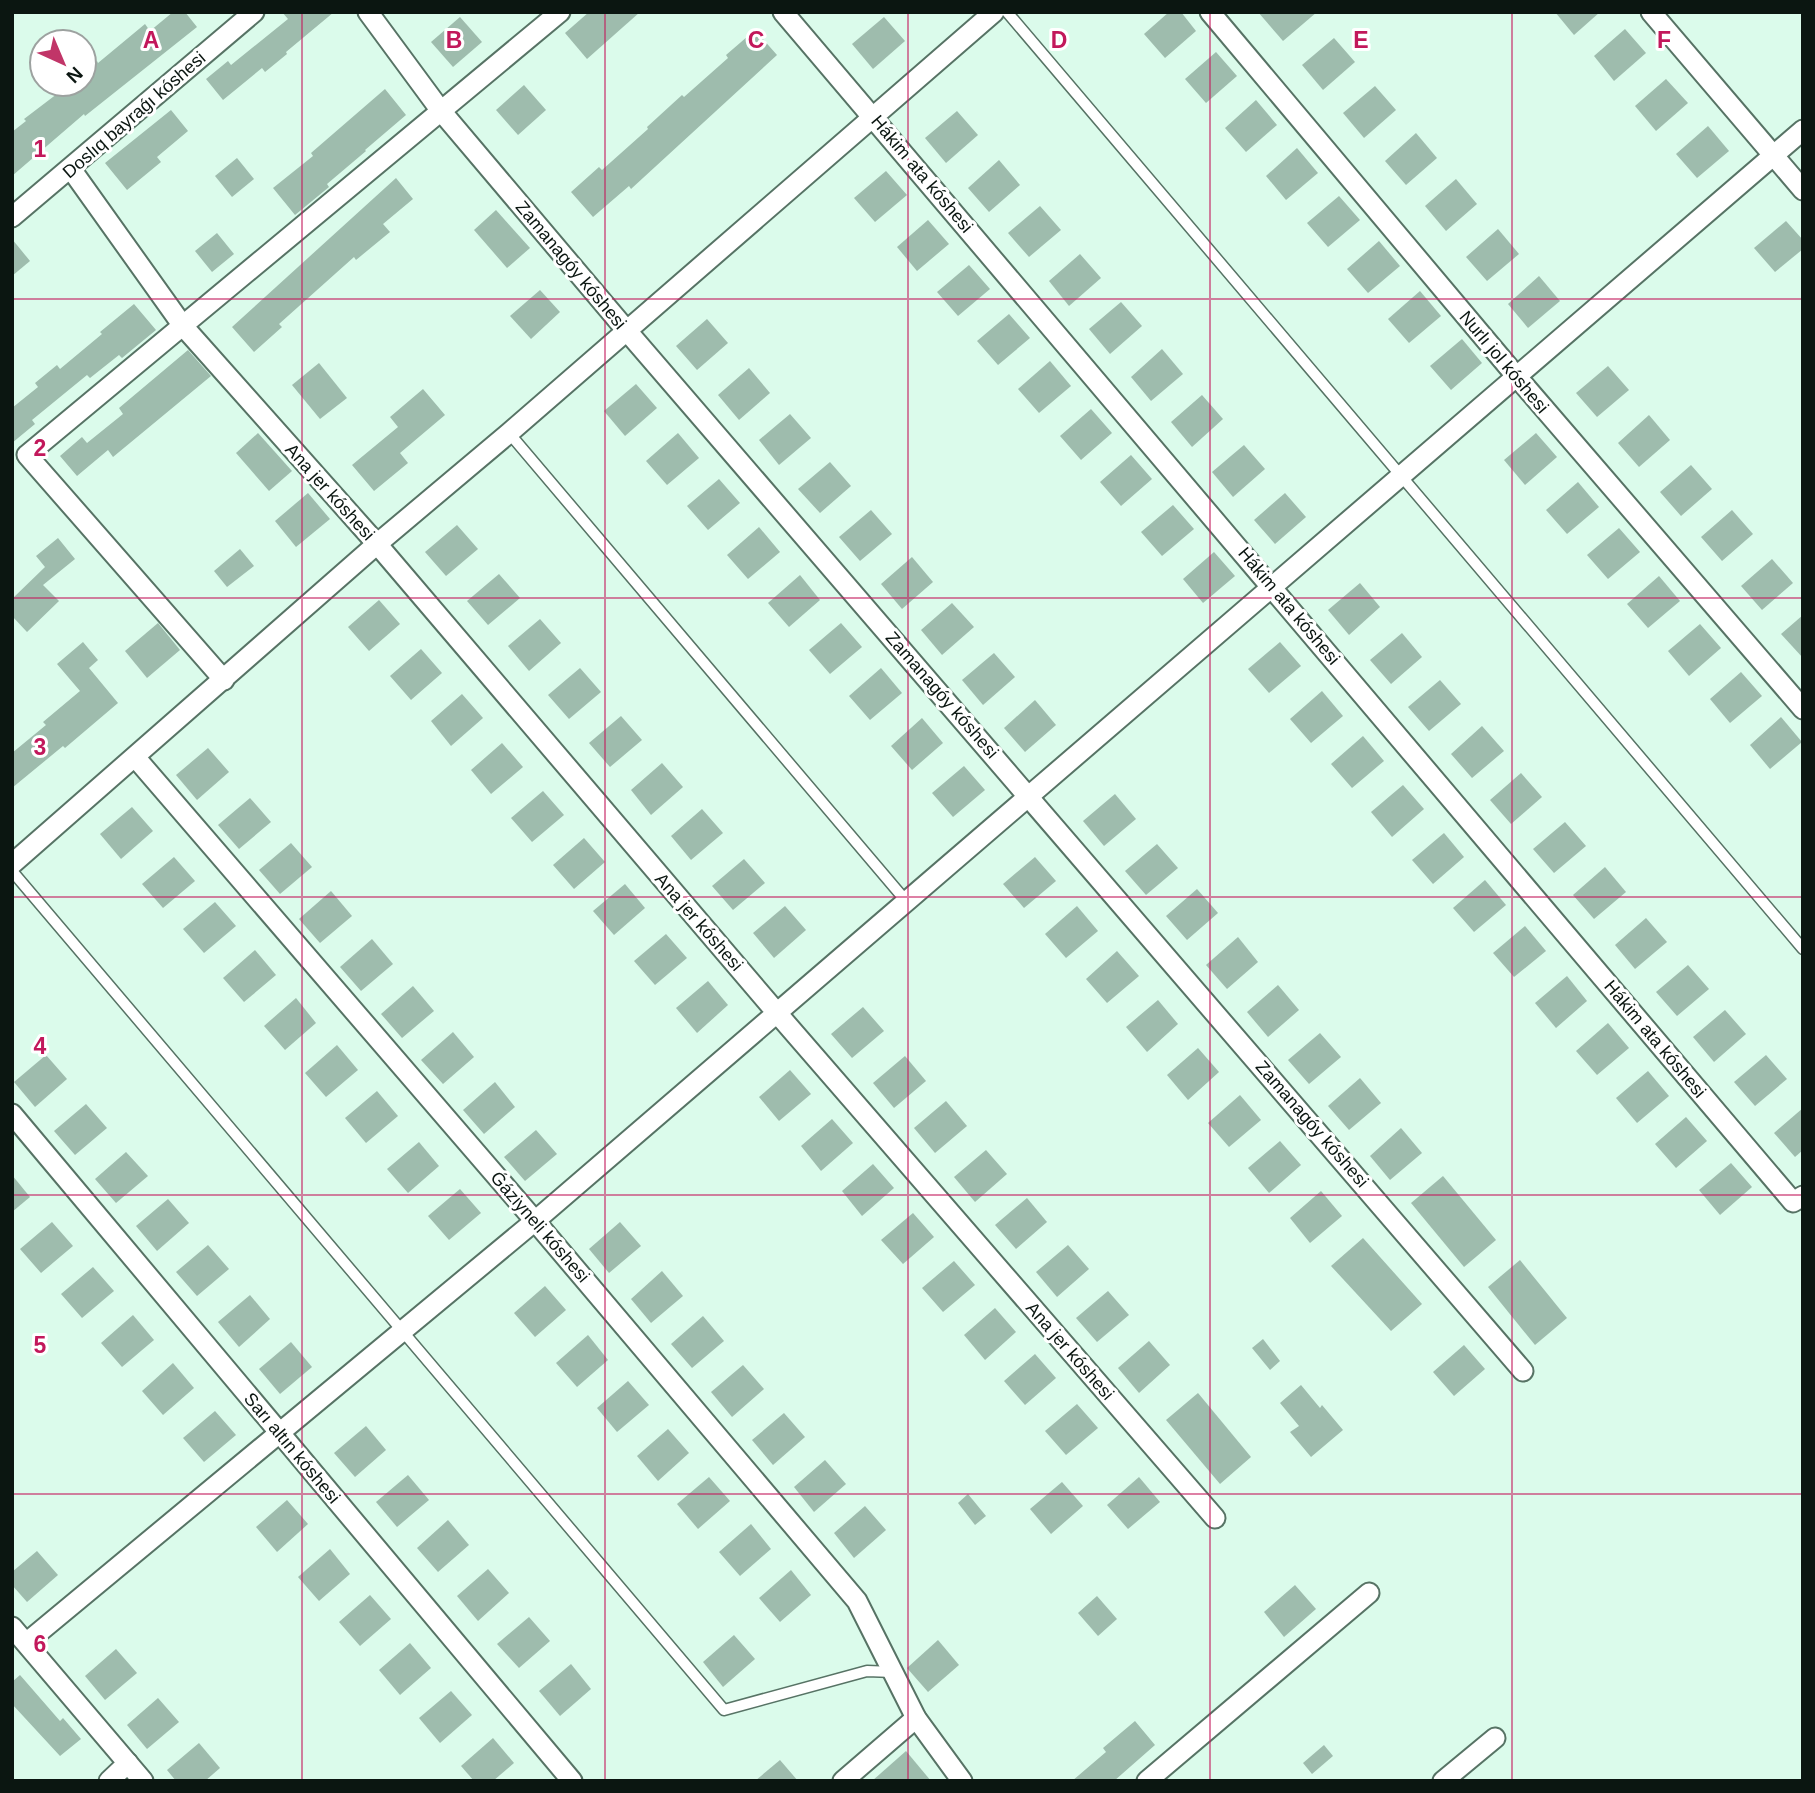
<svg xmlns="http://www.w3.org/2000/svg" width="1815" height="1793" viewBox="0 0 1815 1793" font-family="Helvetica,sans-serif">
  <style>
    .building { fill: #9ebcad }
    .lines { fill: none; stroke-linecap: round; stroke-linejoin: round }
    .service-casing { stroke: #577365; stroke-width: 13 }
    .minor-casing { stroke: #577365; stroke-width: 23 }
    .service { stroke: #fff; stroke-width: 10 }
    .minor { stroke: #fff; stroke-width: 19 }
    .grid { fill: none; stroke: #c2185b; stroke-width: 2; stroke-opacity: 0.55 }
    .labels { text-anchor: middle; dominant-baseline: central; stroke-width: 6; stroke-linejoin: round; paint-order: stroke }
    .street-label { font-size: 18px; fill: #0b1611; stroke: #fff }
    .grid-label { font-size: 23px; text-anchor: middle; font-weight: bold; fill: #c2185b; stroke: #fff; stroke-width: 6; stroke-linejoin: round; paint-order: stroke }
  </style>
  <rect width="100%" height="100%" fill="#dbfbeb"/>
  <!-- building -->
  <g class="building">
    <path d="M173,12H185L197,27L85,116L84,114L12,176V132L26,121L24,119L70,84H84V72L97,61L98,63L145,24L150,31Z"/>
    <path d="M282,12H334L286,52L287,54L265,72L262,68L223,100L206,79L228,61L231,65L288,19Z"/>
    <path d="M589,12H640L587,59L565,33Z"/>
    <path d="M1169,12H1181L1196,31L1165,58L1144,34Z"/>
    <path d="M1258,12H1317L1283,41Z"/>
    <path d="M1555,12H1600L1574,35Z"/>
    <path d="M460,17L482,42L453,67L431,42Z"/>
    <path d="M884,17L905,41L873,69L852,44Z"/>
    <path d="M1625,29L1646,53L1614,81L1594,56Z"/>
    <path d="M755,30L777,55L631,189L629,186L593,217L571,192L599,167L602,170L648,129L647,127L682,95L684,97L728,58L726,55Z"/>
    <path d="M1334,38L1355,62L1323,90L1302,65Z"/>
    <path d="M1216,52L1237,76L1206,103L1185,79Z"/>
    <path d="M1666,79L1688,103L1656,131L1635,106Z"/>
    <path d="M524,85L546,110L518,135L496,110Z"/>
    <path d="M1375,86L1396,110L1364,138L1343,113Z"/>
    <path d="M385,89L406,115L365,150L366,151L327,184L329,187L295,215L273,188L313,156L311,153Z"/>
    <path d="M1256,100L1277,125L1246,152L1225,128Z"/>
    <path d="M171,110L188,131L157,157L161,162L127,190L105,163Z"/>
    <path d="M957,111L978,135L946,163L925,138Z"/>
    <path d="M1708,126L1729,151L1697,178L1676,154Z"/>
    <path d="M1416,133L1437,158L1406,185L1385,161Z"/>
    <path d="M1297,148L1318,173L1286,200L1266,176Z"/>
    <path d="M237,158L254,179L232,197L215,176Z"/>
    <path d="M999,160L1020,185L989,212L968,188Z"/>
    <path d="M886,171L907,195L875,222L854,198Z"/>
    <path d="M396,178L413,199L383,224L390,232L356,260L354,257L279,324L282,327L254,352L232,327Z"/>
    <path d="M1456,179L1477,204L1446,231L1425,206Z"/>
    <path d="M1339,196L1360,220L1328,247L1307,223Z"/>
    <path d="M1040,206L1061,230L1029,257L1008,233Z"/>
    <path d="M496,210L530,248L507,268L474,230Z"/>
    <path d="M928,220L949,244L917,271L897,247Z"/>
    <path d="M1786,221L1803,240V249L1775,272L1754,248Z"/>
    <path d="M1498,229L1519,254L1487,281L1466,257Z"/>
    <path d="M217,233L234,254L212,272L195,251Z"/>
    <path d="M12,239L30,261L12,276Z"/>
    <path d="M1379,241L1400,266L1368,293L1347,269Z"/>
    <path d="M1080,254L1101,278L1069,306L1049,281Z"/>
    <path d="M969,265L990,289L958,316L937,292Z"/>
    <path d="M1539,276L1560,301L1528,328L1508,304Z"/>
    <path d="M540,290L560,312L531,339L510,316Z"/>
    <path d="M1420,291L1441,316L1409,343L1388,319Z"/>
    <path d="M1121,302L1142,326L1110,354L1089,329Z"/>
    <path d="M134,304L156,330L122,358L119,355L90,378L87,375L32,420L35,424L12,443V408L38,387L35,383L57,365L60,369L102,334L100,332Z"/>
    <path d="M1009,314L1030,338L998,365L977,341Z"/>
    <path d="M707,319L728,343L697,370L676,346Z"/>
    <path d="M1462,339L1482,363L1451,390L1430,366Z"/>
    <path d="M1162,349L1183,374L1151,401L1131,377Z"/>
    <path d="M188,350L211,376L113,457L108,450L77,476L60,456L82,437L87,443L123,414L119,408Z"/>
    <path d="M1050,361L1071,386L1039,413L1018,389Z"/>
    <path d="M319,363L347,398L320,419L292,385Z"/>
    <path d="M1608,366L1629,390L1597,417L1576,393Z"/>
    <path d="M749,368L770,393L739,420L718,395Z"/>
    <path d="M636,384L657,408L625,436L604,411Z"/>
    <path d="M423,389L445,415L400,453L408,463L374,491L352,465L398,427L390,417Z"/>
    <path d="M1202,395L1223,419L1192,447L1171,422Z"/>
    <path d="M1091,409L1112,433L1081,460L1060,436Z"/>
    <path d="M790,414L811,438L779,465L759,440Z"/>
    <path d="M1649,415L1670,440L1639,467L1618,443Z"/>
    <path d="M258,433L292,471L269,491L236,453Z"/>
    <path d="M678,433L699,458L667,485L646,461Z"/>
    <path d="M1536,433L1557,457L1525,485L1504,460Z"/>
    <path d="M1244,445L1265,469L1233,497L1212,472Z"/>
    <path d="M1131,455L1152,479L1121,506L1100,482Z"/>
    <path d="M830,462L851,486L820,513L798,489Z"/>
    <path d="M1691,465L1712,489L1681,516L1660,492Z"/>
    <path d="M719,479L740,503L708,530L687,506Z"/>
    <path d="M1578,482L1599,507L1567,534L1546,510Z"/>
    <path d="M308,493L330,519L296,547L275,521Z"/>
    <path d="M1285,493L1306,517L1275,544L1254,520Z"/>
    <path d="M1173,505L1194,529L1162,556L1141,532Z"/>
    <path d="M871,510L892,534L860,561L839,537Z"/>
    <path d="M1732,510L1753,534L1722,561L1701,537Z"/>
    <path d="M457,525L478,549L446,576L425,552Z"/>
    <path d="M759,527L780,552L748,579L727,555Z"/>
    <path d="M1619,528L1640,552L1608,579L1587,555Z"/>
    <path d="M58,538L75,559L43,585L59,601L27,632L12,616V599L45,567L36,556Z"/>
    <path d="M240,549L254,566L227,587L214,571Z"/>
    <path d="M1214,552L1235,576L1203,603L1183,579Z"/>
    <path d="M912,557L933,582L902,609L881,584Z"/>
    <path d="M1772,559L1793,583L1762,610L1741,586Z"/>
    <path d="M499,574L520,598L488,625L467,601Z"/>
    <path d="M800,575L820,600L789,627L768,603Z"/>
    <path d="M1659,576L1680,601L1648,628L1627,604Z"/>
    <path d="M1360,583L1380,607L1349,635L1328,610Z"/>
    <path d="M379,600L400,624L369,651L348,627Z"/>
    <path d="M952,603L974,627L942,655L921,630Z"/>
    <path d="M1803,615V658L1781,634Z"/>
    <path d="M540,619L561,643L529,671L508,646Z"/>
    <path d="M158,623L180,650L147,678L125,651Z"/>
    <path d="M841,623L862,647L830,674L809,650Z"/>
    <path d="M1700,624L1721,648L1689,676L1668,651Z"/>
    <path d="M1402,633L1422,657L1391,684L1370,660Z"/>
    <path d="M83,642L98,660L89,668L118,703L65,748L63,746L12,788V753L46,725L43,722L80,691L57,664Z"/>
    <path d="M1280,642L1301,666L1269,693L1248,669Z"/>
    <path d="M421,649L442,673L411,700L390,676Z"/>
    <path d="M994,653L1015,677L983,705L962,680Z"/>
    <path d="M580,668L601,692L569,719L548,695Z"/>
    <path d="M881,668L902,693L870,720L849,696Z"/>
    <path d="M1741,672L1762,696L1730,723L1710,699Z"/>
    <path d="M1440,680L1461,704L1429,731L1408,707Z"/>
    <path d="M1322,691L1343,716L1311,743L1290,719Z"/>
    <path d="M462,694L483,718L451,746L431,721Z"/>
    <path d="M1035,700L1056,725L1025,752L1004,728Z"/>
    <path d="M621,716L642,740L610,767L589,743Z"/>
    <path d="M1781,717L1802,742L1770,769L1750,745Z"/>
    <path d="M922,718L943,743L912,770L891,746Z"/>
    <path d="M1482,726L1504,751L1472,778L1451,754Z"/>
    <path d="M1363,736L1384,761L1352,788L1331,764Z"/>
    <path d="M502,743L523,767L491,794L471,770Z"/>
    <path d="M208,748L229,772L197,800L176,775Z"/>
    <path d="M662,763L683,787L651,815L631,790Z"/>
    <path d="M964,766L985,790L953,817L932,793Z"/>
    <path d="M1521,773L1542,797L1511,824L1490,800Z"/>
    <path d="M1403,785L1424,809L1392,837L1371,812Z"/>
    <path d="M543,791L564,815L532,842L511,818Z"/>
    <path d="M1115,794L1136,819L1104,846L1083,821Z"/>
    <path d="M250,798L271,822L239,849L218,825Z"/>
    <path d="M132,807L153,831L121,859L100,834Z"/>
    <path d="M702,809L723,833L691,860L671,836Z"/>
    <path d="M1565,822L1586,846L1554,873L1533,849Z"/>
    <path d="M1444,833L1464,857L1433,884L1412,860Z"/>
    <path d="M584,838L605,862L574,889L553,865Z"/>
    <path d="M291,843L312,867L280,894L259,870Z"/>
    <path d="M1157,844L1178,868L1146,895L1125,871Z"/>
    <path d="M174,857L195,881L163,908L142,884Z"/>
    <path d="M1035,857L1056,881L1024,908L1003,884Z"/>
    <path d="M744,859L765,883L733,910L712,886Z"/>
    <path d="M1605,867L1626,892L1594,919L1573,895Z"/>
    <path d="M1485,880L1506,905L1474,932L1453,908Z"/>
    <path d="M625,884L645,908L614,935L593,911Z"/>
    <path d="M1197,889L1218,913L1187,940L1166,916Z"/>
    <path d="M331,891L352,916L320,943L299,919Z"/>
    <path d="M215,902L236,926L204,953L183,929Z"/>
    <path d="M785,906L806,930L774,958L753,933Z"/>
    <path d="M1077,906L1098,931L1066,958L1045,934Z"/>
    <path d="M1646,918L1667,942L1635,969L1615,945Z"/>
    <path d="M1525,926L1546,951L1514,977L1493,953Z"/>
    <path d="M666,934L687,958L655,985L634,961Z"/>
    <path d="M1238,937L1258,962L1227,989L1206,965Z"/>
    <path d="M372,939L393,964L361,991L340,967Z"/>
    <path d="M255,950L276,975L244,1002L223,978Z"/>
    <path d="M1117,951L1139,976L1107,1003L1086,979Z"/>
    <path d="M1688,965L1709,989L1677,1016L1656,992Z"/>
    <path d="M1567,976L1587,1001L1556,1028L1535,1003Z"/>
    <path d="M708,981L728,1005L697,1033L676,1008Z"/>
    <path d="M1278,985L1299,1010L1268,1037L1247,1012Z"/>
    <path d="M413,986L434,1011L402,1038L381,1014Z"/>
    <path d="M296,998L316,1023L285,1050L264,1026Z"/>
    <path d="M1158,1000L1178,1024L1147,1052L1126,1027Z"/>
    <path d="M863,1007L884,1031L852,1058L831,1034Z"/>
    <path d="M1725,1010L1746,1034L1714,1062L1693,1037Z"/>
    <path d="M1608,1023L1629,1048L1597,1075L1576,1051Z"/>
    <path d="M453,1032L474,1057L443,1084L421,1060Z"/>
    <path d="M1320,1033L1341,1057L1309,1084L1288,1060Z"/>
    <path d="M337,1045L358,1070L326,1097L305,1073Z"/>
    <path d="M1198,1048L1219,1072L1188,1100L1167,1075Z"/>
    <path d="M46,1055L67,1079L35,1107L14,1082Z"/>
    <path d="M1766,1055L1787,1079L1755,1106L1734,1082Z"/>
    <path d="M905,1056L926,1081L894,1108L873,1083Z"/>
    <path d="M790,1070L811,1094L779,1121L759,1097Z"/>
    <path d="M1648,1071L1669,1096L1637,1123L1616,1098Z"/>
    <path d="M1360,1078L1381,1103L1349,1130L1328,1106Z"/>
    <path d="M495,1082L515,1107L484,1134L463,1110Z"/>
    <path d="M377,1091L398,1116L366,1143L345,1118Z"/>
    <path d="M1240,1095L1261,1120L1229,1147L1208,1123Z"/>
    <path d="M946,1101L967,1126L935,1153L914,1128Z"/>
    <path d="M86,1104L107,1128L75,1155L54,1131Z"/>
    <path d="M1803,1108V1150L1795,1157L1774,1133Z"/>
    <path d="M1686,1117L1707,1141L1676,1168L1655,1144Z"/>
    <path d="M832,1119L853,1143L821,1171L801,1146Z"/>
    <path d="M1401,1128L1422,1153L1390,1180L1370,1156Z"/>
    <path d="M536,1130L557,1154L525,1181L504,1157Z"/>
    <path d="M1280,1141L1301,1165L1269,1193L1248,1168Z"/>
    <path d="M419,1142L439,1166L408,1193L387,1169Z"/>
    <path d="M986,1150L1007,1174L975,1202L954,1177Z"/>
    <path d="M126,1152L148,1176L116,1203L95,1179Z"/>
    <path d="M1731,1163L1752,1187L1720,1215L1699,1190Z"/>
    <path d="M873,1164L894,1188L862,1216L842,1191Z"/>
    <path d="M12,1175L30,1197L12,1212Z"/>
    <path d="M1443,1176L1496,1240L1464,1267L1411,1203Z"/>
    <path d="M460,1189L481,1213L449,1240L428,1216Z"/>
    <path d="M1321,1191L1342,1216L1310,1243L1290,1218Z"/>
    <path d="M1027,1198L1047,1222L1016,1249L995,1225Z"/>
    <path d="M168,1199L189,1223L157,1251L136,1226Z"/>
    <path d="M913,1213L934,1237L903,1264L881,1240Z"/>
    <path d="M52,1222L73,1246L41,1273L20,1249Z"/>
    <path d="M620,1222L641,1246L609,1273L589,1249Z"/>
    <path d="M1363,1238L1422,1304L1391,1331L1331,1266Z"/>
    <path d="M208,1245L229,1269L197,1296L176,1272Z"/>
    <path d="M1068,1245L1089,1269L1057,1297L1036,1272Z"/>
    <path d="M1520,1260L1567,1318L1535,1345L1488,1287Z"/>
    <path d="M954,1261L975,1285L943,1312L922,1288Z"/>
    <path d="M93,1267L114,1291L82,1318L61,1294Z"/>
    <path d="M662,1271L683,1296L651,1323L631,1299Z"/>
    <path d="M545,1286L566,1310L535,1337L514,1313Z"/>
    <path d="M1108,1291L1129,1315L1097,1342L1076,1318Z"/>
    <path d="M250,1295L270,1319L239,1347L218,1322Z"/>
    <path d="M995,1308L1016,1332L985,1360L964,1335Z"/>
    <path d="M133,1315L154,1340L122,1367L101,1343Z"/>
    <path d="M703,1316L724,1341L692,1368L671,1344Z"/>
    <path d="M588,1335L608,1360L577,1387L556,1363Z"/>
    <path d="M1263,1339L1280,1361L1270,1370L1252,1348Z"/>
    <path d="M1149,1341L1170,1365L1139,1393L1118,1368Z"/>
    <path d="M291,1342L312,1367L280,1394L259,1369Z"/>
    <path d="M1464,1345L1485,1369L1454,1396L1433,1372Z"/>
    <path d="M1035,1354L1056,1378L1025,1405L1004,1381Z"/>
    <path d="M173,1363L194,1388L163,1415L142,1391Z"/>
    <path d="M743,1365L764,1389L732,1417L711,1392Z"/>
    <path d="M628,1381L649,1405L617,1432L597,1408Z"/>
    <path d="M1301,1385L1320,1408L1322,1405L1343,1430L1311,1457L1290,1432L1299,1426L1280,1403Z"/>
    <path d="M1198,1393L1251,1457L1220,1484L1166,1420Z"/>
    <path d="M1077,1404L1098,1428L1066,1455L1045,1431Z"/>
    <path d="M215,1411L236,1435L204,1462L183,1438Z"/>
    <path d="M784,1413L805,1437L773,1465L752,1440Z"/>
    <path d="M366,1426L386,1450L355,1477L334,1453Z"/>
    <path d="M668,1429L689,1453L658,1481L637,1456Z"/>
    <path d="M825,1460L846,1484L814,1512L794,1487Z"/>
    <path d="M408,1475L429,1500L397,1527L376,1502Z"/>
    <path d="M709,1477L730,1501L698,1529L677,1504Z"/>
    <path d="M1139,1477L1160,1502L1128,1529L1107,1505Z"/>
    <path d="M1062,1482L1083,1506L1051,1534L1030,1509Z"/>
    <path d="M968,1494L986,1516L975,1525L958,1503Z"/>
    <path d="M287,1500L308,1524L277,1552L256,1527Z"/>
    <path d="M865,1506L886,1530L854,1558L834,1533Z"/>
    <path d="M448,1520L469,1545L438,1572L417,1548Z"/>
    <path d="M751,1524L771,1549L740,1576L719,1552Z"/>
    <path d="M330,1549L350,1574L319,1601L298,1577Z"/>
    <path d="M37,1551L58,1575L27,1602L12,1585V1572Z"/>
    <path d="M488,1569L509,1593L478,1621L457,1596Z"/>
    <path d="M791,1570L811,1595L780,1622L759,1598Z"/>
    <path d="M1295,1585L1316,1609L1284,1637L1264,1612Z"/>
    <path d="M370,1595L391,1619L360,1646L339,1622Z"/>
    <path d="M1097,1596L1117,1619L1098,1636L1078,1613Z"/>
    <path d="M529,1617L550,1641L519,1668L497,1644Z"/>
    <path d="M734,1635L755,1659L723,1687L703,1662Z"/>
    <path d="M938,1640L959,1665L928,1692L907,1668Z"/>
    <path d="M410,1643L431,1668L400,1695L379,1670Z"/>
    <path d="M116,1649L137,1673L105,1700L85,1676Z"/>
    <path d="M571,1664L591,1689L560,1716L539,1691Z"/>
    <path d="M20,1675L60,1721L63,1718L81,1739L60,1756L12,1704V1682Z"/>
    <path d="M451,1691L472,1715L440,1743L419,1718Z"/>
    <path d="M158,1698L179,1722L147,1749L127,1725Z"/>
    <path d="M1135,1721L1155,1745L1114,1781H1072L1106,1752L1103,1748Z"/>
    <path d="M493,1738L514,1763L493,1781H474L461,1766Z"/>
    <path d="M199,1743L220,1768L205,1781H176L167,1770Z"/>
    <path d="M1324,1745L1333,1756L1312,1774L1303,1763Z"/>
    <path d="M906,1751L931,1781H872Z"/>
    <path d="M780,1760L798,1781H755Z"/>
  </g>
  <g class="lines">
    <!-- service casing -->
    <g class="service-casing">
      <g id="service">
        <path d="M1007,12L1803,949"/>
        <path d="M509,433L906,901"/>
        <path d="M12,871L724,1710L867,1671L893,1672"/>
      </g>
    </g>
    <!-- minor casing -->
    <g class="minor-casing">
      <g id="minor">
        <path d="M368,12L441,111L627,331L1523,1371"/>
        <path d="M783,12L1793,1202L1803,1196"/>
        <path d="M1210,12L1517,377L1803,709"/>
        <path d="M1651,12L1803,190"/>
        <path d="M71,169L183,326L377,544L777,1013L1215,1518"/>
        <path d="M12,217L254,12"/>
        <path d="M224,680L27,455L560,12"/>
        <path d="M135,757L535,1221L857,1601L916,1718L962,1781"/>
        <path d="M12,864L377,544L509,433L994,12"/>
        <path d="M12,1114L572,1781"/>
        <path d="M12,1627L143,1781"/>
        <path d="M26,1643L535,1221L1803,130"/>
        <path d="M109,1781L128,1763"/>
        <path d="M843,1781L916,1718"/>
        <path d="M1147,1781L1369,1593"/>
        <path d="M1443,1781L1495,1738"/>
      </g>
    </g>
    <!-- service -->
    <use href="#service" class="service"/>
    <!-- minor -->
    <use href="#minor" class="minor"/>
  </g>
  <!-- grid -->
  <path class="grid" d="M302,12V1781M605,12V1781M908,12V1781M1210,12V1781M1512,12V1781M12,299H1803M12,598H1803M12,897H1803M12,1195H1803M12,1494H1803"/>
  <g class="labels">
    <!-- street labels -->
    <g class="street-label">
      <text transform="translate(134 115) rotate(-41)">Doslıq bayraǵı kóshesi</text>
      <text transform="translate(922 174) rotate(50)">Hákim ata kóshesi</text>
      <text transform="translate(571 265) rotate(50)">Zamanagóy kóshesi</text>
      <text transform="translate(1504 362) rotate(50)">Nurlı jol kóshesi</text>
      <text transform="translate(330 492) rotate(48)">Ana jer kóshesi</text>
      <text transform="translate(1289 606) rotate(50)">Hákim ata kóshesi</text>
      <text transform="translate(942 695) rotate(49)">Zamanagóy kóshesi</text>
      <text transform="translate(699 922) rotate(49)">Ana jer kóshesi</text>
      <text transform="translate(1655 1039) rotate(50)">Hákim ata kóshesi</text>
      <text transform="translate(1312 1124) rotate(49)">Zamanagóy kóshesi</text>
      <text transform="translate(540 1227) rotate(49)">Ǵáziyneli kóshesi</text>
      <text transform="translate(1070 1351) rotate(49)">Ana jer kóshesi</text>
      <text transform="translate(292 1448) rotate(50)">Sarı altın kóshesi</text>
    </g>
  </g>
  <g class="grid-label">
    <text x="151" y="48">A</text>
    <text x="454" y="48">B</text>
    <text x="756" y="48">C</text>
    <text x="1059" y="48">D</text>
    <text x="1361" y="48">E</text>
    <text x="1664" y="48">F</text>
    <text x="40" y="157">1</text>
    <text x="40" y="456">2</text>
    <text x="40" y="755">3</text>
    <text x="40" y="1054">4</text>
    <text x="40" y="1353">5</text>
    <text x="40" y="1652">6</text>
  </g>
  <!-- border -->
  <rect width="1815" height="1793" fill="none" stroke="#0b1611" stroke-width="28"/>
  <!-- north arrow -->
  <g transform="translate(63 63) rotate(136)"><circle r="33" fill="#ffffff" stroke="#9da2a0" stroke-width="2"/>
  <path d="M0-5L12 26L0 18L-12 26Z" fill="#c13568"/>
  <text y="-10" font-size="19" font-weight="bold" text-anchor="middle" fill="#0b1611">N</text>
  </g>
</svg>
